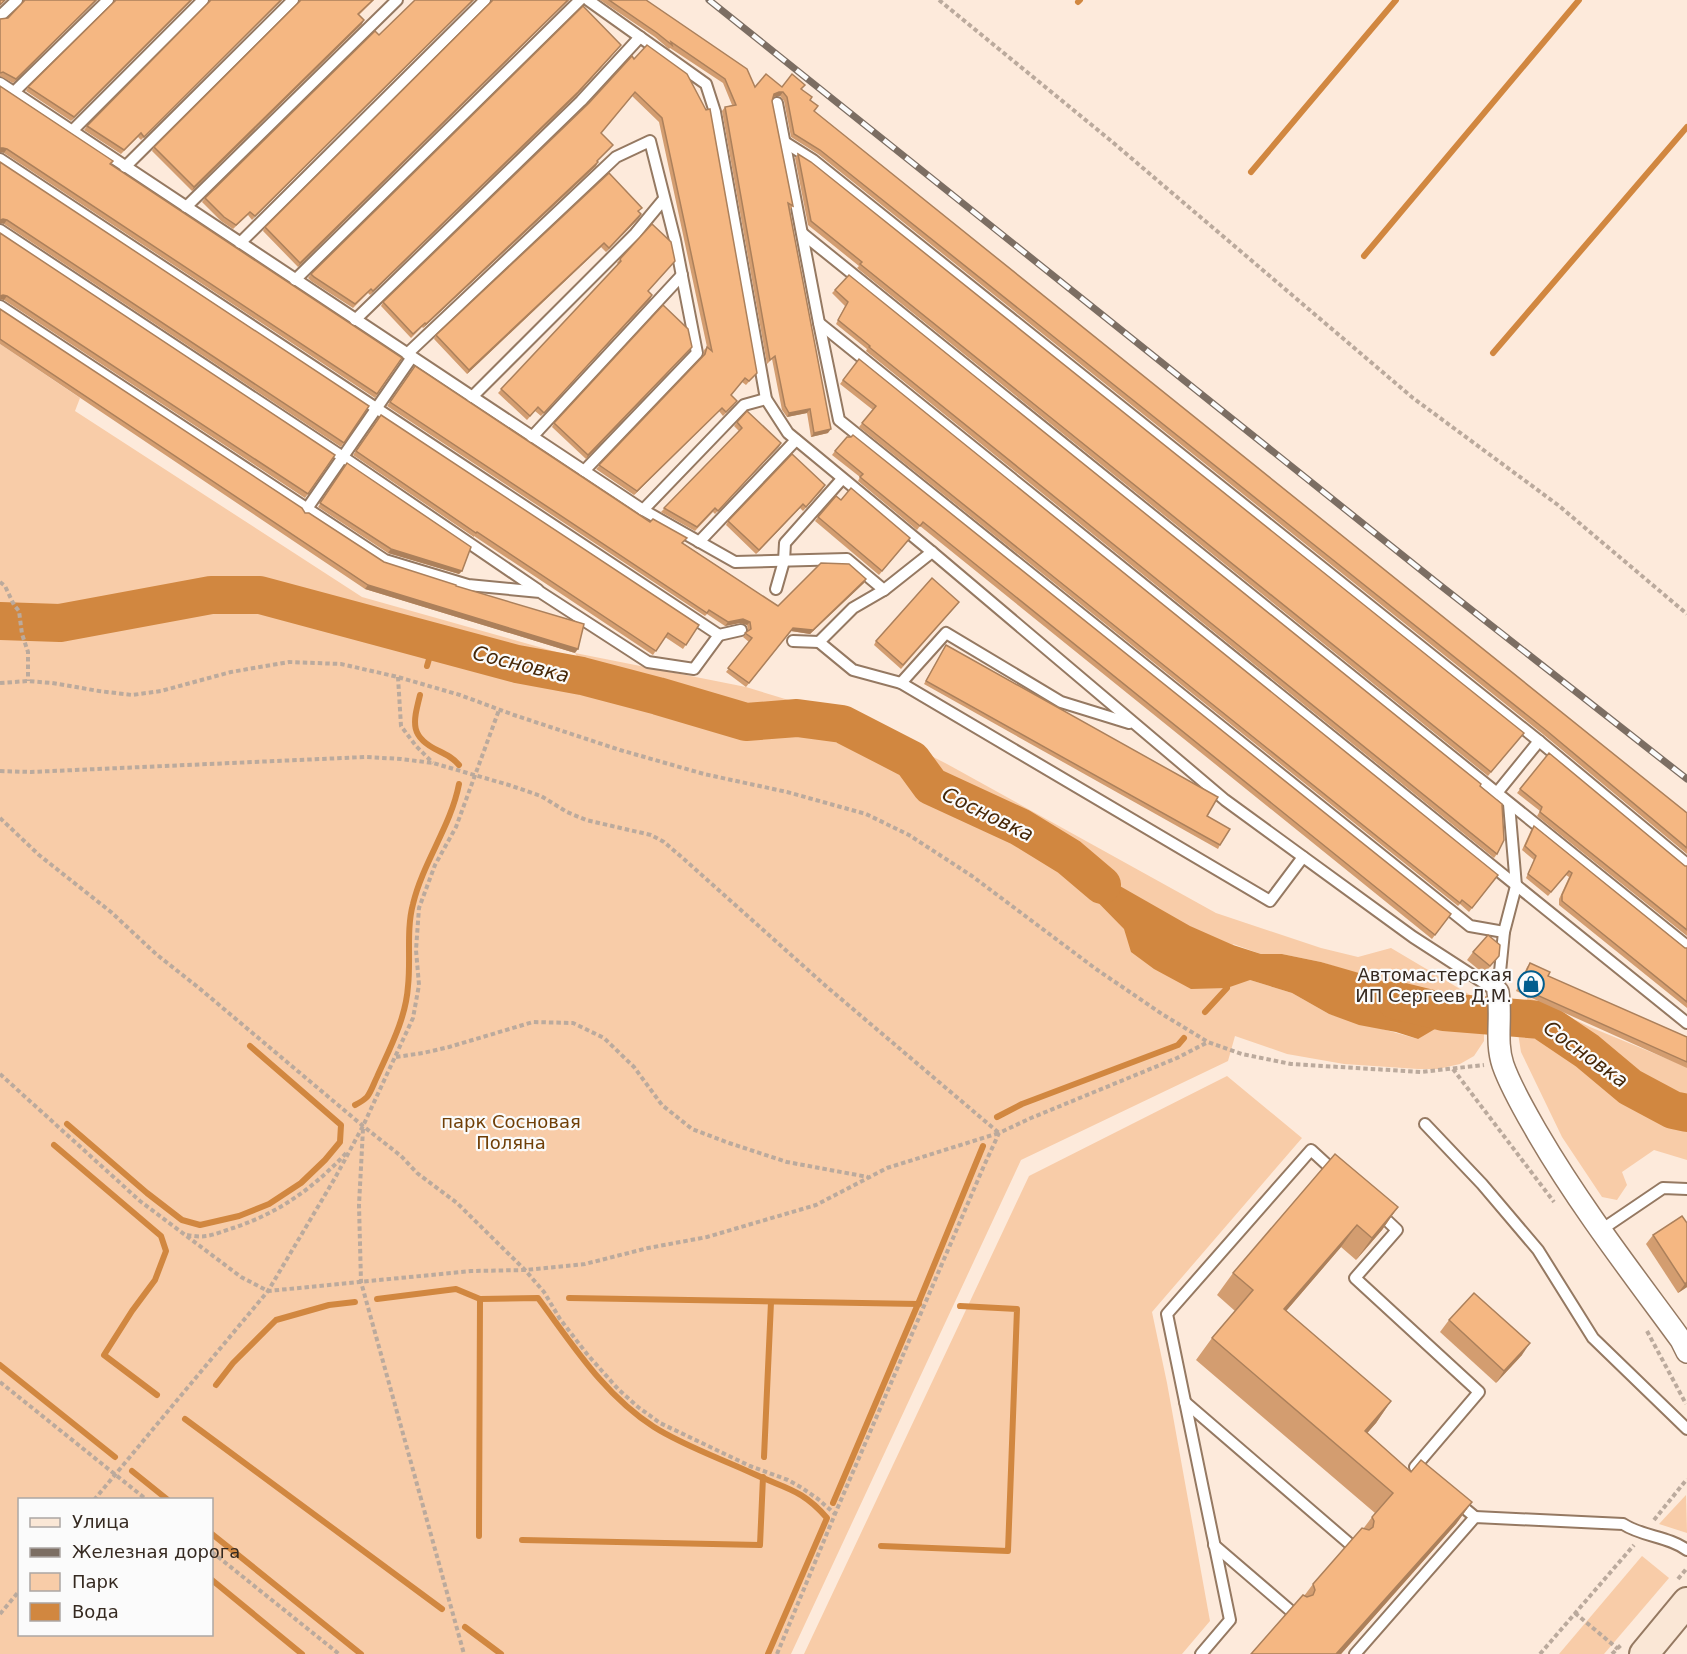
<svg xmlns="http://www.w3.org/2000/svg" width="1687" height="1654" viewBox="0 0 1687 1654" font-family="'DejaVu Sans',sans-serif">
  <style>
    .green { fill: #f8cca8; fill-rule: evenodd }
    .water { fill: #d18740 }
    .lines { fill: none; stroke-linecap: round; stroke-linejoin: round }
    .stream { stroke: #d18740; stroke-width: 6 }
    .river { stroke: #d18740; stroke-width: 38 }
    .lane-casing { stroke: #957962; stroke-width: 14 }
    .street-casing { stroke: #957962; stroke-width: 24 }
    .secondary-casing { stroke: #957962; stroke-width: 32 }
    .path { stroke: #bbaa9d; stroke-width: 4; stroke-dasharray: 4.5 3; stroke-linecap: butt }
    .lane { stroke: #fff; stroke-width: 10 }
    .street { stroke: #fff; stroke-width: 21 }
    .secondary { stroke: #fae7d6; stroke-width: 28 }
    .rail-casing { stroke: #7c6e63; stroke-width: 7 }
    .rail { stroke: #fbfbfb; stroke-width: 4.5; stroke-dasharray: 14; stroke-linecap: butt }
    .wall { fill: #d39d70 }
    .shaded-wall { fill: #ac805b }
    .building { fill: #f5b782; stroke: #ac805b; stroke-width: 1.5 }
    .labels { text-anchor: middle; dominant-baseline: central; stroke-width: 4.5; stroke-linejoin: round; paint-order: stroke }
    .poi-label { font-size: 18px; fill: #362a21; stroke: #fbfbfb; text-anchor: end }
    .park-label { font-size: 18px; fill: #703f07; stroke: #fbfbfb }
    .water-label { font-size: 20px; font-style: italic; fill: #452708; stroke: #fbfbfb }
  </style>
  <rect width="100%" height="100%" fill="#fdeadb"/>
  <!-- green -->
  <g class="green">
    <path d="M0,344L80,398L75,411L362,597L578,658L575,653L746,687L805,705L855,717L947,764L1216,913L1321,948L1358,957L1391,948L1477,999L1484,1008V1041L1474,1056L1460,1064L1438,1069H1418L1344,1064L1287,1054L1235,1036L1228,1061L1021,1160L791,1654H0ZM1233,944L1261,954H1282L1321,962L1428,997L1418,1039L1329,1014L1292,993L1250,980ZM20,1500H212V1634H20Z"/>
    <path d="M1528,997L1590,1027L1687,1067V1160L1654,1150L1622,1172L1627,1185L1617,1200L1602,1197L1562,1137L1521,1052L1517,1027Z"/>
    <path d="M1227,1076L1302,1138L1152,1312L1167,1383L1210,1621L1182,1654H804L1029,1176Z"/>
    <path d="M1686,1495L1687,1533L1659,1524Z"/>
    <path d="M1642,1556L1669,1578L1604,1654H1559Z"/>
  </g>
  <!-- water -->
  <path class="water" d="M1062,853L1190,926L1233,945L1261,954H1282L1321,962L1359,973L1428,997L1444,1012L1440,1026L1418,1039L1396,1032L1359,1025L1329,1014L1292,993L1250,980L1227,988L1191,989L1154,969L1131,952L1124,929L1077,881Z"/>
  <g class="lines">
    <!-- stream -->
    <g class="stream">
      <path d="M1078,2L1080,0"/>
      <path d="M1251,172L1396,0"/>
      <path d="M1364,256L1579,0"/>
      <path d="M1493,353L1687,127"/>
      <path d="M427,666L434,642"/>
      <path d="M420,695C413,723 409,737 439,751C447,755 453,758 459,765"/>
      <path d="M1205,1012L1227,988"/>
      <path d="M355,1105C359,1103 364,1100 367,1097C371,1092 374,1083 377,1077C390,1048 406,1018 408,986C411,960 406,930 413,904C423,862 451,826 459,784"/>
      <path d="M997,1117L1022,1104L1178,1045L1184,1038"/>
      <path d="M67,1124L147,1193L182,1220L200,1225L239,1216L269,1204L301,1183L325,1160L340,1142L341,1125L250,1046"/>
      <path d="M54,1145L161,1236L166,1251L155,1280L132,1311L104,1355L157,1395"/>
      <path d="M569,1298L919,1304"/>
      <path d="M377,1299L456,1289L480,1299L538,1298C573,1345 604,1395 654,1427C684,1446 722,1459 754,1474C786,1489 802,1489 827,1518L768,1654"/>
      <path d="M0,1365L115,1457"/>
      <path d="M216,1385L233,1363L276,1320L329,1305L355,1302"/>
      <path d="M185,1419L442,1609"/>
      <path d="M764,1457L771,1302"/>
      <path d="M132,1471L168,1500"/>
      <path d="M833,1503L918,1304L983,1146"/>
      <path d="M212,1534L361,1654"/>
      <path d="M479,1536L480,1299"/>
      <path d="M522,1540L760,1545L763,1477"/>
      <path d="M881,1546L1008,1551L1017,1309L960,1306"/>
      <path d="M212,1580L302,1654"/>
      <path d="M465,1627L501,1654"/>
    </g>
    <!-- river -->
    <g class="river">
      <path d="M0,621L60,623L211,595H260L517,664L582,676L658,696L746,722L797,718L842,724L912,760L931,786L1020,827L1069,857L1102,885"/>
      <path d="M1395,1000L1444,1012L1541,1020L1587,1051L1630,1087L1673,1110L1687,1113"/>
    </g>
    <!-- lane casing -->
    <g class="lane-casing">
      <g id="lane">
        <path d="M588,0L706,84L715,112L766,399L788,433L932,552L1225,800L1413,937L1498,992L1504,932L1516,886L1509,804"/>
        <path d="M0,16L17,0"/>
        <path d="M0,83L643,510L735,562L847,559L884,590L932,552"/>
        <path d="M14,92L108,0"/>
        <path d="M777,103L819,323L839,420L1470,926L1504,932"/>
        <path d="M72,131L203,0"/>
        <path d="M786,143L813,160L1539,741L1687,864"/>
        <path d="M0,159L719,635L741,630"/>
        <path d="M125,167L293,0"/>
        <path d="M186,207L397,0"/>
        <path d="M0,230L343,457L538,590"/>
        <path d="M803,234L1687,946"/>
        <path d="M240,243L485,0"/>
        <path d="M295,280L580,0"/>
        <path d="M0,306L385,560L468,585L540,592L648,662L694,669L719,635"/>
        <path d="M355,320L581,101L640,37"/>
        <path d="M819,323L1687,1023"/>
        <path d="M407,354L616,157L650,141L675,240L697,353L584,471"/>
        <path d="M472,397L635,234L664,199"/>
        <path d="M532,437L682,275"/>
        <path d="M306,510L412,357"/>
        <path d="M643,510L744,405L766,399"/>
        <path d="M699,542L796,440"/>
        <path d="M776,589L784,561L785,543L842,479"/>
        <path d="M884,590L853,608L819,642L853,670L901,683L1270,901L1303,857"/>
        <path d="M793,641L819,642"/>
        <path d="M901,683L946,633L1061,702L1129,723"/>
        <path d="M1496,794L1539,741"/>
        <path d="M1425,1124L1482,1184L1538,1250L1593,1338L1687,1429"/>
        <path d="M1378,1212L1397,1230L1355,1278L1479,1392L1415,1467L1427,1476"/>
        <path d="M1601,1230L1663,1188L1687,1189"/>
        <path d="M1185,1402L1351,1545"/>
        <path d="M1457,1502L1475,1517"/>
        <path d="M1214,1545L1292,1612"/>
        <path d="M1201,1654L1230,1620L1167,1314L1311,1150L1336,1173"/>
        <path d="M1355,1654L1475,1517L1623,1524C1643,1537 1668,1536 1687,1550"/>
      </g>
    </g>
    <!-- street casing -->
    <g class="street-casing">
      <path id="street" d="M1498,992C1502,1016 1495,1042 1503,1065C1511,1088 1526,1113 1538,1134C1580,1206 1632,1273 1681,1340L1687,1352"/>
    </g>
    <!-- secondary casing -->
    <g class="secondary-casing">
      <path id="secondary" d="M1644,1654L1687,1602"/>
    </g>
    <!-- path -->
    <g class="path">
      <path d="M939,0L1110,140L1413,398L1558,505L1687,614"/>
      <path d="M0,582L5,586L14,605L19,611L22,634L28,652V681"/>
      <path d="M398,677L401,726L416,746L433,763"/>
      <path d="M0,683L28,681L52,683L99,691L132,695L161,691L231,672L289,662L341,664L398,677L460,695L514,715L620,750L704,774L787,792L866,814L909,835L972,876L1096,969L1162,1014L1208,1042L1242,1054L1291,1064L1421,1072L1484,1065"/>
      <path d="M0,771L31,772L365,757L401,759L433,763L509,785L541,796L567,812L586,820L651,835L664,842L685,860L827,987L999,1133"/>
      <path d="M0,818L39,855L111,912L156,954L199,988L363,1126L401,1156L417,1173L457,1203L525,1270L544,1292L560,1319L587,1354L618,1389L638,1407L660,1423L750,1466L788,1480L802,1488L818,1499L835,1514"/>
      <path d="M396,1057L423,1053L449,1047L533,1022L573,1023L604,1038L634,1067L662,1105L692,1129L729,1143L787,1162L868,1177"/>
      <path d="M1453,1069L1554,1202"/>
      <path d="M0,1074L140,1201L241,1277L268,1291L471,1271L525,1270L585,1264L648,1248L707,1237L816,1205L887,1168L999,1133"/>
      <path d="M363,1129L359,1205L361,1282L464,1654"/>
      <path d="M187,1235C193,1236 200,1237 206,1236C214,1235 224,1231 233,1228C279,1213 315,1187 348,1151"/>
      <path d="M1647,1331L1686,1404"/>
      <path d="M0,1382L147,1500"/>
      <path d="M94,1500L268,1291L335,1178L363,1126L413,1018L419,985L416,950L419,908L435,865L456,827L499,710"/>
      <path d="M1654,1520L1687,1479"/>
      <path d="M212,1552L339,1654"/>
      <path d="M1678,1579L1687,1568"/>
      <path d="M1575,1613L1618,1649"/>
      <path d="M0,1614L20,1590"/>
      <path d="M777,1654L835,1514L983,1168L999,1133L1031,1118L1177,1058L1208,1042"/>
      <path d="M1540,1654L1634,1545"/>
      <path d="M1612,1654L1622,1644"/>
    </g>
    <!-- lane -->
    <use href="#lane" class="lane"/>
    <!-- street -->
    <use href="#street" class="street"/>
    <!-- secondary -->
    <use href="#secondary" class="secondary"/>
    <!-- rail casing -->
    <g class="rail-casing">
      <path id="rail" d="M709,0L1436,582L1687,779"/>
    </g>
    <!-- rail -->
    <use href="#rail" class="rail"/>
  </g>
  <!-- wall -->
  <g class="wall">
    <path d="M24,0H97L13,83L0,76V19L8,18L24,1Z"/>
    <path d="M115,0H192L71,121L26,91L28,87L114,4Z"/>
    <path d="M210,0H282L141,140L138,137L121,154L84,130L87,126L209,4Z"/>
    <path d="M300,0H374L359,15L362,24L192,191L152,151L154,147L299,4Z"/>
    <path d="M415,0L252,220L248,215L233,229L221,221L202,202L205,198L379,35Z"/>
    <path d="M492,0H569L298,267L263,231L265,227L491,4Z"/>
    <path d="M600,0H646L755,87H782L802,89L810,100L814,112L1687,813V854L1544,735L818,154L791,137L784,101L780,96H776L773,97L772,101L793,206L790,210L828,433L811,437L807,413L787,417L782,410L772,359L767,364L722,111L725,107L732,105L723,83L670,48L669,49L655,37Z"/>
    <path d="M647,45L757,373L746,385L742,382L731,395L734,405L723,416L719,411L634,495L596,469L703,357L704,350L707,347L659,122L632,96L601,133L613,145L610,149L597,161L596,166L423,328L422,327L411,338L381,306L383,302L634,59Z"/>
    <path d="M618,49L576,96L370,295L368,293L353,308L311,281L308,278L311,274Z"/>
    <path d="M0,86L113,161L111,165L402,358L375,398L4,153Z"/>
    <path d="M798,154L1521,736L1488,776L857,268L859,266L808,225L795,158Z"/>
    <path d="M0,162L369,406L341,447L4,224Z"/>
    <path d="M639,212L641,214L639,218L606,252L601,247L467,374L434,339L436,335Z"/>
    <path d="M0,233L335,455L305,498L4,300L0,299Z"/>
    <path d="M620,259L672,265L648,291L652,295L650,299L541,416L535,411L527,420L498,393L618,264L617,263Z"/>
    <path d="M835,290L1480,786L1497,854L1494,858L866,351L867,349L836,324L845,306L832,293Z"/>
    <path d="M0,309L305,513L384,562L456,586L575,653L365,589L0,344Z"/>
    <path d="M692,347L586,459L552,427L554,423Z"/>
    <path d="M859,359L1495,879L1469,912L1460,904L1458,906L859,427L873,410L840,384Z"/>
    <path d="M415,366L778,606L866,579L864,583L810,634L791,631L746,687L726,672L749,642L743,637L748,631L747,625L740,623L725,626L707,614L705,616L387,406Z"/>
    <path d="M381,415L699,625L683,649L665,637L653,655L474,536V537L353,455Z"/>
    <path d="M737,422L781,443L715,514L713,512L695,531L661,512L739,431L734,426Z"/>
    <path d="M835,451L1451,914L1432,939L920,526L917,530L858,481L860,477L832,455Z"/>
    <path d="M347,463L462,571L459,574L388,553L318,507Z"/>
    <path d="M823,489L803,511L800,508L756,554L726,525L728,521Z"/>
    <path d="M841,500L910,538L879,575L815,521L818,517Z"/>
    <path d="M956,606L901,669L874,645L876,641Z"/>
    <path d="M946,645L1207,816L1220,845L1218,849L924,684Z"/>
    <path d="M1549,753L1685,866H1687V936L1537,816L1540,811L1517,793Z"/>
    <path d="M1534,826L1685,948H1687V1008L1559,905V899L1569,877L1566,875L1548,896L1526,878L1534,860L1522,850L1531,830Z"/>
    <path d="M1473,952L1499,956L1484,974L1467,960Z"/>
    <path d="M1530,963L1548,976L1687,1037V1068L1516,991L1527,967Z"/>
    <path d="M1398,1207L1382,1230L1356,1260L1341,1247L1286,1311L1391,1401L1376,1423L1367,1433L1411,1472L1472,1502L1456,1524L1341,1654H1251L1304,1596L1313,1584L1363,1529L1375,1513L1196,1360L1212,1338L1235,1311L1217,1295L1233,1273Z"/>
    <path d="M1687,1223V1287L1678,1293L1646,1244L1653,1235Z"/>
    <path d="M1449,1320L1522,1355L1496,1383L1440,1332Z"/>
  </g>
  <!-- shaded-wall -->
  <g class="shaded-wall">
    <path d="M96,0H97L13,83L16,79Z"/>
    <path d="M191,0H192L71,121L74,117Z"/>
    <path d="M281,0H282L141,140Z"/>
    <path d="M473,0H474L252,220L255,216Z"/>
    <path d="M568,0H569L298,267L300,263Z"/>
    <path d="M364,20L362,24L192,191L194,187Z"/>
    <path d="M621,45L576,96L370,295L373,291Z"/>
    <path d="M779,92H783L780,96H776L772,98L774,94Z"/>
    <path d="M0,148H3L7,149L4,153L0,152Z"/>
    <path d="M598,162L596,166L423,328L426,324Z"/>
    <path d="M641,214L639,218L606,252L609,248Z"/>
    <path d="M3,219L7,220L4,224L0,223V220Z"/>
    <path d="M604,243L601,247L467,374L469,370Z"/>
    <path d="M3,295L7,296L4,300L0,299V296Z"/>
    <path d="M652,295L650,299L541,416L544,413Z"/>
    <path d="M692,347L689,351L586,459L588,455Z"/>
    <path d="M722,408L719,411L634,495L637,491Z"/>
    <path d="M810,409L807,413L787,417L789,413Z"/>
    <path d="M831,429L828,433L811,437L814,433Z"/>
    <path d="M781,443L779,447L715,514L718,511Z"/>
    <path d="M803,504L800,508L756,554L759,550Z"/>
    <path d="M391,549L462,571L459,574L388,553Z"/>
    <path d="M866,579L864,583L810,634L791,631L746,687L793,628Z"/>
    <path d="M368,585L578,649L575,653L365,589Z"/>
    <path d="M743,619L750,622L747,625L740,623L725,626L728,622Z"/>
    <path d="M1398,1207L1382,1230L1356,1260L1372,1238Z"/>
    <path d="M1357,1225L1341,1247L1269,1331L1284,1309Z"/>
    <path d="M1687,1282V1287L1678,1293L1685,1284Z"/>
    <path d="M1530,1343L1522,1355L1496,1383L1504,1371Z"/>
    <path d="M1391,1401L1376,1423L1349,1454L1365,1431Z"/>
    <path d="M1472,1502L1456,1524L1341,1654H1336Z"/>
  </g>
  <!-- building -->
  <g class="building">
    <path d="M0,0H5L0,5Z"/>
    <path d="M25,0H96L16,79L3,72L0,73V19L8,18Z"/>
    <path d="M116,0H191L74,117L28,87Z"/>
    <path d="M211,0H281L144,137L141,133L124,150L87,126Z"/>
    <path d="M301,0H373L358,14L364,20L194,187L154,147Z"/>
    <path d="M415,0H473L255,216L250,212L236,225L224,217L205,198L375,31L379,35Z"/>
    <path d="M493,0H568L300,263L265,227Z"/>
    <path d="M609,0H646L747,69L755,87L766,74L782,87L792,74L805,85L801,89L812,97L810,100L818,106L814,111L1687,813V848L1547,731L820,150L794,134L787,97L783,92H779L774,94L772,101L793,206L788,203L831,429L814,433L810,409L789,413L785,406L775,356L770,360L725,107L736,105L725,79L671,42L672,45L657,33Z"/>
    <path d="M583,6L621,45L578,92L373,291L371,289L355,304L314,277L311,274Z"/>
    <path d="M647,45L687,74L706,110L710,109L757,373L749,381L745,378L731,395L737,401L726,412L722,408L637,491L599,465L705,354L707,347L712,351L662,118L635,92L601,133L613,145L597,161L598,162L426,324L425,323L413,334L383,302L589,103L632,56L634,59Z"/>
    <path d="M0,86L113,161L110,164L402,358L377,394L7,149L3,148H0Z"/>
    <path d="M798,154L811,162L1524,733L1491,772L860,264L862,262L811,221Z"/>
    <path d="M0,162L369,406L344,443L7,220L3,219L0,220Z"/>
    <path d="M609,173L642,208L638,211L641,214L609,248L604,243L469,370L436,335Z"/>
    <path d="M652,224L671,242L675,261L648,291L652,295L544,413L538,407L530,416L501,389L621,261L620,259Z"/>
    <path d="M0,233L335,455L308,494L7,296L3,295L0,296Z"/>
    <path d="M849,275L1481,784L1480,786L1502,804L1504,840L1497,854L869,347L870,346L838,320L848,302L835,290Z"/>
    <path d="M663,305L688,329L692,347L588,455L554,423Z"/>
    <path d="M0,309L302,508L305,513H309L384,562L456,585V586L584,624L578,649L368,585L0,339Z"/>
    <path d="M859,359L1498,875L1472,908L1462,900L1460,903L862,423L876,406L843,380Z"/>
    <path d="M415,366L650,522L653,519L687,538L682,543L778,606L821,563L849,564L866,579L813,630L793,628L749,683L728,668L752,638L745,633L751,629L750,622L743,619L728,622L709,610L707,613L390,402Z"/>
    <path d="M747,411L781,443L718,511L715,508L697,527L664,508L742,428L737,422Z"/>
    <path d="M381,415L699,625L686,645L668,633L656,651L477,532L476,533L356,451Z"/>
    <path d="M853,435L1451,914L1435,935L923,522L920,526L860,477L863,474L835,451L847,437H851Z"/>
    <path d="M792,454L825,485L806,507L803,504L759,550L728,521Z"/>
    <path d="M347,463L471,547L462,571L391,549L320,503Z"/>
    <path d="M851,488L910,538L882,571L818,517L836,496L841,500Z"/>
    <path d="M932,578L959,602L903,665L876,641Z"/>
    <path d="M946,645L1216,796L1218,797L1207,816L1230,829L1220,845L926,681Z"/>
    <path d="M1549,753L1685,866H1687V930L1540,812L1542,807L1520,789Z"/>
    <path d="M1534,826L1685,948H1687V1002L1562,901V895L1572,873L1569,871L1551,892L1528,874L1536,856L1525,846Z"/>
    <path d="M1488,935L1500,945L1499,956L1490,966L1473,952Z"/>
    <path d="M1530,963L1550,972L1548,976L1687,1037V1062L1519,987Z"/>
    <path d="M1335,1154L1398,1207L1372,1238L1357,1225L1284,1309L1391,1401L1365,1431L1411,1472L1421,1460L1472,1502L1336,1654H1251L1303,1595L1307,1597L1313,1595L1315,1590L1313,1584L1362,1528L1369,1530L1373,1527L1374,1521L1372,1517L1393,1493L1212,1338L1253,1290L1233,1273Z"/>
    <path d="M1682,1216L1687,1223V1282L1685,1284L1653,1235Z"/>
    <path d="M1474,1293L1530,1343L1504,1371L1449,1320Z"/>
  </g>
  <!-- icons -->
  <defs>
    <g id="shop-ring" transform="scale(1.35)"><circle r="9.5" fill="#fbfbfb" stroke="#015d8e" stroke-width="1.5"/><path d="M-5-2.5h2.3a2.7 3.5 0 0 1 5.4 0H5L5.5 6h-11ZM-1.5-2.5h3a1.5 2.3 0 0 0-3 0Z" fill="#015d8e"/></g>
  </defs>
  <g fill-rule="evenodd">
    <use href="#shop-ring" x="1531" y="984"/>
  </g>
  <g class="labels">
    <!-- poi labels -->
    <g class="poi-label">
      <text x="1512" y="974">Автомастерская<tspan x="1512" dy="21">ИП Сергеев Д.М.</tspan></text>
    </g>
    <!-- park labels -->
    <g class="park-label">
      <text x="511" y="1121">парк Сосновая<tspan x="511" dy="21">Поляна</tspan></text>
    </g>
    <!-- water labels -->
    <g class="water-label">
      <text transform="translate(521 664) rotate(14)">Сосновка</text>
      <text transform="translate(988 814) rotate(26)">Сосновка</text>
      <text transform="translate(1586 1054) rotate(36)">Сосновка</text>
    </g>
  </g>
  <!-- legend -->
  <rect x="18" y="1498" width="195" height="138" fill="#fbfbfb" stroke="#aca7a4" stroke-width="1.5"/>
  <rect x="30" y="1518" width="30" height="9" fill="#fae7d6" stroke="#aca7a4" stroke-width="1.5"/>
  <text x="72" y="1528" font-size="18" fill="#362a21">Улица</text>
  <rect x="30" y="1548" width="30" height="9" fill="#7c6e63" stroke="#aca7a4" stroke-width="1.5"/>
  <text x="72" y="1558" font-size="18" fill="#362a21">Железная дорога</text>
  <rect x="30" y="1573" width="30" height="18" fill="#f8cca8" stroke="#aca7a4" stroke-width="1.5"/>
  <text x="72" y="1588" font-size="18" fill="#362a21">Парк</text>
  <rect x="30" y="1603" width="30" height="18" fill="#d18740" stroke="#aca7a4" stroke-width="1.5"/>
  <text x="72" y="1618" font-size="18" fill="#362a21">Вода</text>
</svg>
